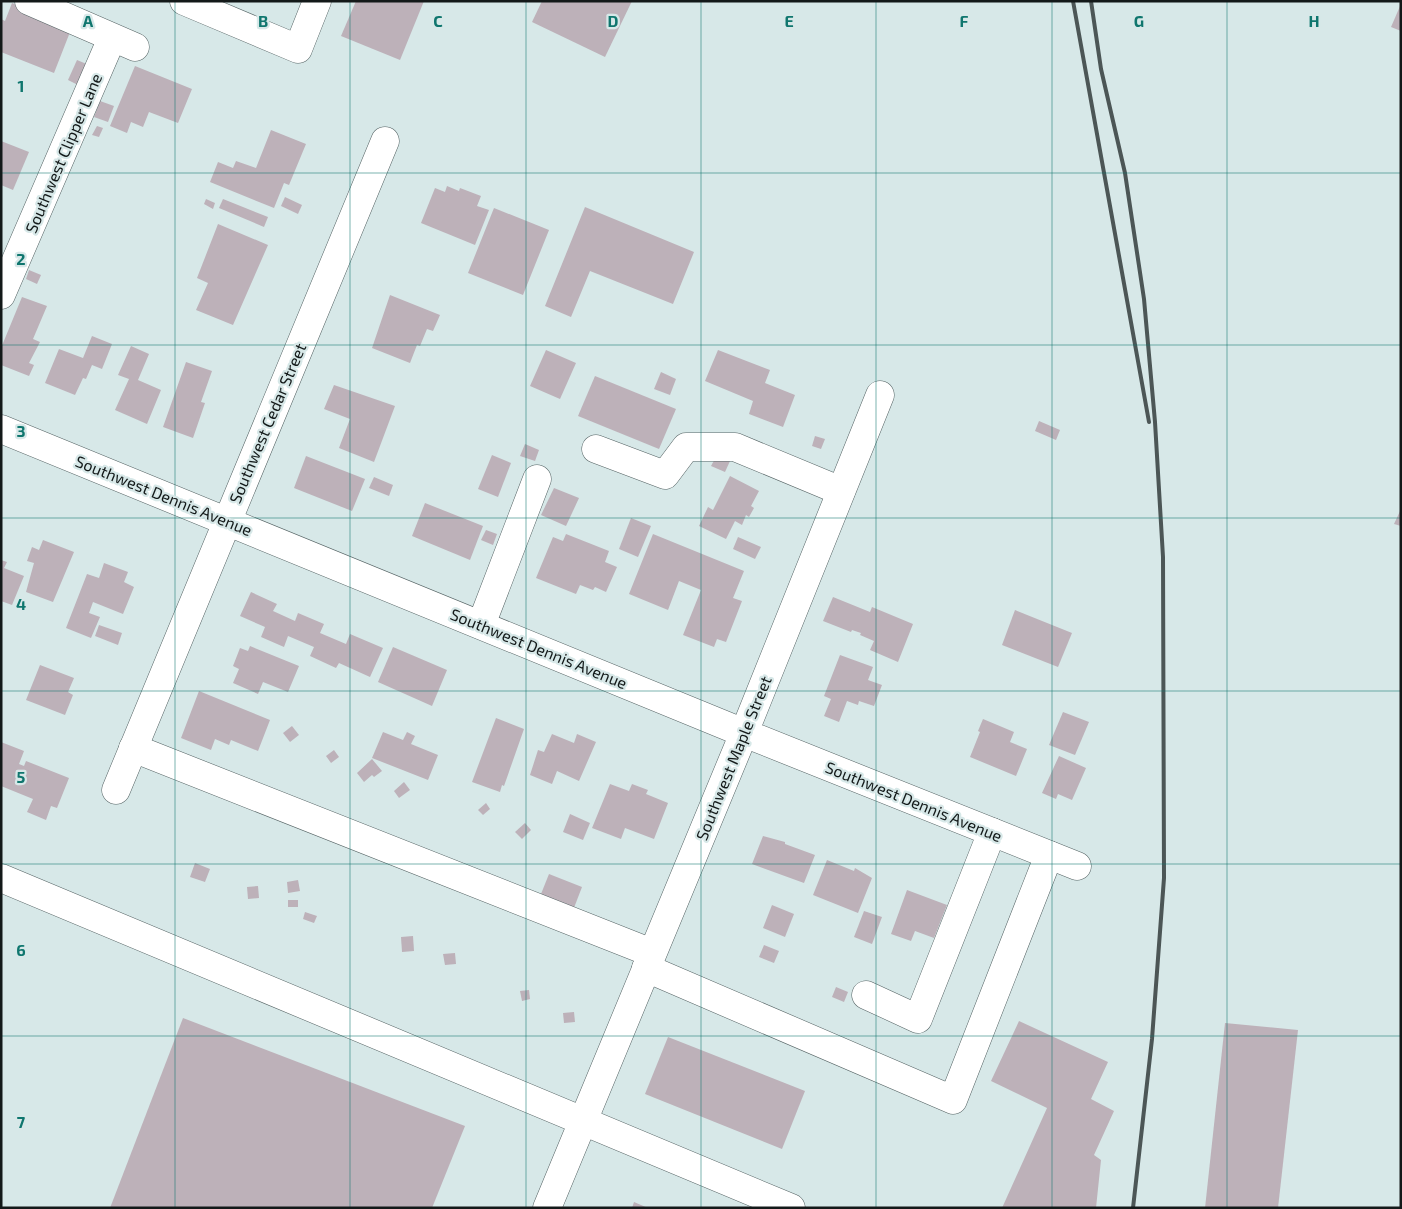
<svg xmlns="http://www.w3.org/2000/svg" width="1402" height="1209" viewBox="0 0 1402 1209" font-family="'Exo 2',sans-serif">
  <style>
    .building { fill: #bdb1b9 }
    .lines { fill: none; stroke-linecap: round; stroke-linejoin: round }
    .minor-casing { stroke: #556364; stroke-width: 29 }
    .minor { stroke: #fff; stroke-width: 28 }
    .rail { stroke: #4c5656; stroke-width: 4 }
    .grid { fill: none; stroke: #0f766e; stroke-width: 1; stroke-opacity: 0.55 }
    .labels { text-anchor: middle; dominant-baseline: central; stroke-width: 4.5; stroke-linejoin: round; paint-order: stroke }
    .street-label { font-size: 16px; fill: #131919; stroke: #d7e8e8 }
    .grid-label { font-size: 16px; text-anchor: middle; font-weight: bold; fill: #0f766e; stroke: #d7e8e8; stroke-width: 4.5; stroke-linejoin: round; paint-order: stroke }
  </style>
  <rect width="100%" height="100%" fill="#d7e8e8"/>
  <!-- building -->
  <g class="building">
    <path d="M356,1H424L400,60L341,36Z"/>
    <path d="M542,1H632L605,57L532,22Z"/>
    <path d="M12,3L72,27L54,73L1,52V19L5,21Z"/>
    <path d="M1401,4V31L1391,27Z"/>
    <path d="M77,60L89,65L80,86L68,80Z"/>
    <path d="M135,66L192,89L178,123L149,112L143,127L131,122L127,133L110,126Z"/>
    <path d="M100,101L114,106L108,122L94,117Z"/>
    <path d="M97,126L103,128L99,137L92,135Z"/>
    <path d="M271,130L306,144L289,185L284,183L274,208L210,182L218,162L233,168L236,161L256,168Z"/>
    <path d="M1,141L29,152L13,190L1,185Z"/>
    <path d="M447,186L459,191L460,188L481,196L477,206L489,210L475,245L421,223L435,188L445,192Z"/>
    <path d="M285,197L302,205L298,214L281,206Z"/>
    <path d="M206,199L215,203L213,209L204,204Z"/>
    <path d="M223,199L268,217L264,227L219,208Z"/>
    <path d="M585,207L694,252L673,304L590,271L571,317L545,306Z"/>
    <path d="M494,208L549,230L523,295L468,273Z"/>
    <path d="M218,224L268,245L233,325L196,310L208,283L197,278Z"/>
    <path d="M29,270L41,275L37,284L26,279Z"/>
    <path d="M390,295L440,315L433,331L427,329L420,346L417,345L410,363L372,348Z"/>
    <path d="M22,297L47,306L33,339L40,342L29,363L34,365L29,376L1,365V348Z"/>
    <path d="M92,336L112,344L102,369L92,365L86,379L83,378L75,395L45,383L59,349L83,358Z"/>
    <path d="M131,346L149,354L138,380L161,390L147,424L115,410L129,379L118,375Z"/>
    <path d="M546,350L576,363L560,399L530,386Z"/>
    <path d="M718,350L770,370L765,383L795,395L783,427L749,414L753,401L705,381Z"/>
    <path d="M186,362L212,371L201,402L205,403L193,438L163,427Z"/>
    <path d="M661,372L676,379L670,395L654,389Z"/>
    <path d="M595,376L676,409L659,449L578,416Z"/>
    <path d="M334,385L395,406L374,462L339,448L350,419L324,409Z"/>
    <path d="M1039,421L1060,430L1056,440L1035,431Z"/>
    <path d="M815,436L825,439L821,449L812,446Z"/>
    <path d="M525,444L539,450L535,461L520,456Z"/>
    <path d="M492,455L511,463L498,497L478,489Z"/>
    <path d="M717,455L730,461L725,472L711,466Z"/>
    <path d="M306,456L365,479L352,511L294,488Z"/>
    <path d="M730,476L759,491L751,506L754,508L749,517L746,515L742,525L735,521L726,539L699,526L708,507L713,510Z"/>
    <path d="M374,477L393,485L389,496L369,488Z"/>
    <path d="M554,488L579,498L566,526L541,515Z"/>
    <path d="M425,503L483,526L470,560L412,536Z"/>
    <path d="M1401,509V526L1394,524Z"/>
    <path d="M631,518L651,526L638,557L619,549Z"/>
    <path d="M486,530L497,534L493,545L481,540Z"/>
    <path d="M566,534L609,551L605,562L617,567L606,592L595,587L593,590L580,585L576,594L536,578L553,537L563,541Z"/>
    <path d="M653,534L744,571L733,598L742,601L726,642L717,639L714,647L683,635L701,590L679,581L668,610L629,594Z"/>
    <path d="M738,537L761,547L755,559L733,549Z"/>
    <path d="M43,540L74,552L53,602L26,592L34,563L27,561L32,547L39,550Z"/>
    <path d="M1,560L7,562L4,568L24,576L12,605L1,601Z"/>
    <path d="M104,563L128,572L124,582L134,587L123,614L93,602L89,613L100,617L91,638L66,628L87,574L99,578Z"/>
    <path d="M251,592L277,604L273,611L295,621L298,613L324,624L320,633L346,644L350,634L383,648L370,677L339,663L336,668L310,656L314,647L288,636L284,647L261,637L265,627L240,616Z"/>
    <path d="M833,597L870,612L872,607L913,624L898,662L870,650L874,641L860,635L861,633L852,630L851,632L823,621Z"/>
    <path d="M1015,610L1072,633L1058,667L1002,645Z"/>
    <path d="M99,625L122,633L118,645L95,636Z"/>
    <path d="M250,646L299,666L288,692L263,682L258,694L233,683L239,669L233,666L240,648L248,651Z"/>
    <path d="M393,647L447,670L432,706L378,682Z"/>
    <path d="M840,655L873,667L868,680L882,685L874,706L859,701L858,705L847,701L839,722L824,716L831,699L824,696Z"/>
    <path d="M40,665L74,678L68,692L73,695L65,715L26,700Z"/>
    <path d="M199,691L270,720L258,751L231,740L229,745L215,739L211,750L181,738Z"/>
    <path d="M1063,712L1089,722L1075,755L1049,745Z"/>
    <path d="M496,718L524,729L504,786L502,785L500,792L472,782Z"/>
    <path d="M983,719L1014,732L1010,742L1027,749L1016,776L970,757L980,732L978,731Z"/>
    <path d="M292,726L299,735L290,742L283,733Z"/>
    <path d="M383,732L403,740L407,732L415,736L411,744L438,755L428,780L372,758Z"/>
    <path d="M552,734L574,743L577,734L596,742L579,781L557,771L552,784L530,775L538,750L544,752Z"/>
    <path d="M1,742L24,751L19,764L24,766L26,761L69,778L57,808L51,806L46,820L27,812L33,799L1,786Z"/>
    <path d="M334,750L339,757L331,763L326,756Z"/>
    <path d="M1059,756L1086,768L1072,800L1058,794L1056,799L1042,793Z"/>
    <path d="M372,759L382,771L374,777L372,775L364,782L357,773Z"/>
    <path d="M404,782L410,790L399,798L394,791Z"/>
    <path d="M610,784L629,791L632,784L648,790L646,794L668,803L654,839L625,828L621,839L592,828Z"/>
    <path d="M486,803L490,809L483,815L478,810Z"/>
    <path d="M570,814L590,823L583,840L563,832Z"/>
    <path d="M525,823L531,830L522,839L515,832Z"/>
    <path d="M763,836L785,842V844L815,855L804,883L752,864Z"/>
    <path d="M827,860L854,871L855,868L872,878L858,913L813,895Z"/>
    <path d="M195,863L210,869L205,882L190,877Z"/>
    <path d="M549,874L582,887L572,913L539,899Z"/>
    <path d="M298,880L300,891L288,893L287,882Z"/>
    <path d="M258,886L259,898L248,899L247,887Z"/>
    <path d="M907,890L947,905L934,938L915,931L911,941L891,934Z"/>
    <rect x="288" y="900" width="10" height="7"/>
    <path d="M772,905L794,914L785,937L763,928Z"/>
    <path d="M864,911L882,917L872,944L854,937Z"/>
    <path d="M305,912L317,916L314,923L303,919Z"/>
    <path d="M413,936L414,951L402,952L401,937Z"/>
    <path d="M764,945L779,951L774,963L759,957Z"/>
    <path d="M455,953L456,964L445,965L443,954Z"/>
    <path d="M836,987L848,992L844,1002L832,997Z"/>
    <path d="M529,990L530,999L522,1001L520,991Z"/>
    <path d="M574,1012L575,1022L564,1023L563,1013Z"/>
    <path d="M183,1018L465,1126L432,1208H110Z"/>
    <path d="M1019,1021L1108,1062L1091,1099L1114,1111L1094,1155L1101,1160L1096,1208H1002L1047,1108L991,1081Z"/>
    <path d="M1225,1023L1298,1030L1278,1208H1205Z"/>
    <path d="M668,1037L805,1091L782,1149L645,1094Z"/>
    <path d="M634,1202L648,1208H632Z"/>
  </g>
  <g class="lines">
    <!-- minor casing -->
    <g class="minor-casing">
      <g id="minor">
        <path d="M29,1L135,47"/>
        <path d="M184,1L298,49L317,1"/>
        <path d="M1,295L112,38"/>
        <path d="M1,429L744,733L1077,866"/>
        <path d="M596,449L665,475L686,447H735L841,491"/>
        <path d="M481,625L537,479"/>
        <path d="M133,748L652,953"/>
        <path d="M116,790L385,141"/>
        <path d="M1,878L791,1208"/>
        <path d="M646,968L953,1100L1049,855"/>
        <path d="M866,995L918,1019L992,832"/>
        <path d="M547,1208L744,733L880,395"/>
      </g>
    </g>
    <!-- minor -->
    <use href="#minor" class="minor"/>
    <!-- rail -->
    <g class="rail">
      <path d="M1073,1L1149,422"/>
      <path d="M1091,1L1101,69L1125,173L1144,299L1155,422L1163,557L1164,878L1152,1039L1133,1208"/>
    </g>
  </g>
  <!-- grid -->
  <path class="grid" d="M175,1V1208M350,1V1208M526,1V1208M701,1V1208M876,1V1208M1052,1V1208M1227,1V1208M1,173H1401M1,345H1401M1,518H1401M1,691H1401M1,864H1401M1,1036H1401"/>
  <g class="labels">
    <!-- street labels -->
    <g class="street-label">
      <text transform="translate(63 153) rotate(-67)">Southwest Clipper Lane</text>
      <text transform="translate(267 423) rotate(-67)">Southwest Cedar Street</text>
      <text transform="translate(164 495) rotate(22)">Southwest Dennis Avenue</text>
      <text transform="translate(539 648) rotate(22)">Southwest Dennis Avenue</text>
      <text transform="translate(733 758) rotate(-68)">Southwest Maple Street</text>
      <text transform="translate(914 801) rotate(22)">Southwest Dennis Avenue</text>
    </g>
  </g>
  <g class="grid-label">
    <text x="88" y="27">A</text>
    <text x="263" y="27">B</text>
    <text x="438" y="27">C</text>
    <text x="613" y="27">D</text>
    <text x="789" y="27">E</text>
    <text x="964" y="27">F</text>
    <text x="1139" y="27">G</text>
    <text x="1314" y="27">H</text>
    <text x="21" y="92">1</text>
    <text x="21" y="265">2</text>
    <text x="21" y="437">3</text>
    <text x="21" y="610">4</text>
    <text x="21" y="783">5</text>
    <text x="21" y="956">6</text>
    <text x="21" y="1128">7</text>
  </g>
  <!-- border -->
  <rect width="1402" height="1209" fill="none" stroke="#131919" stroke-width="5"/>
</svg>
